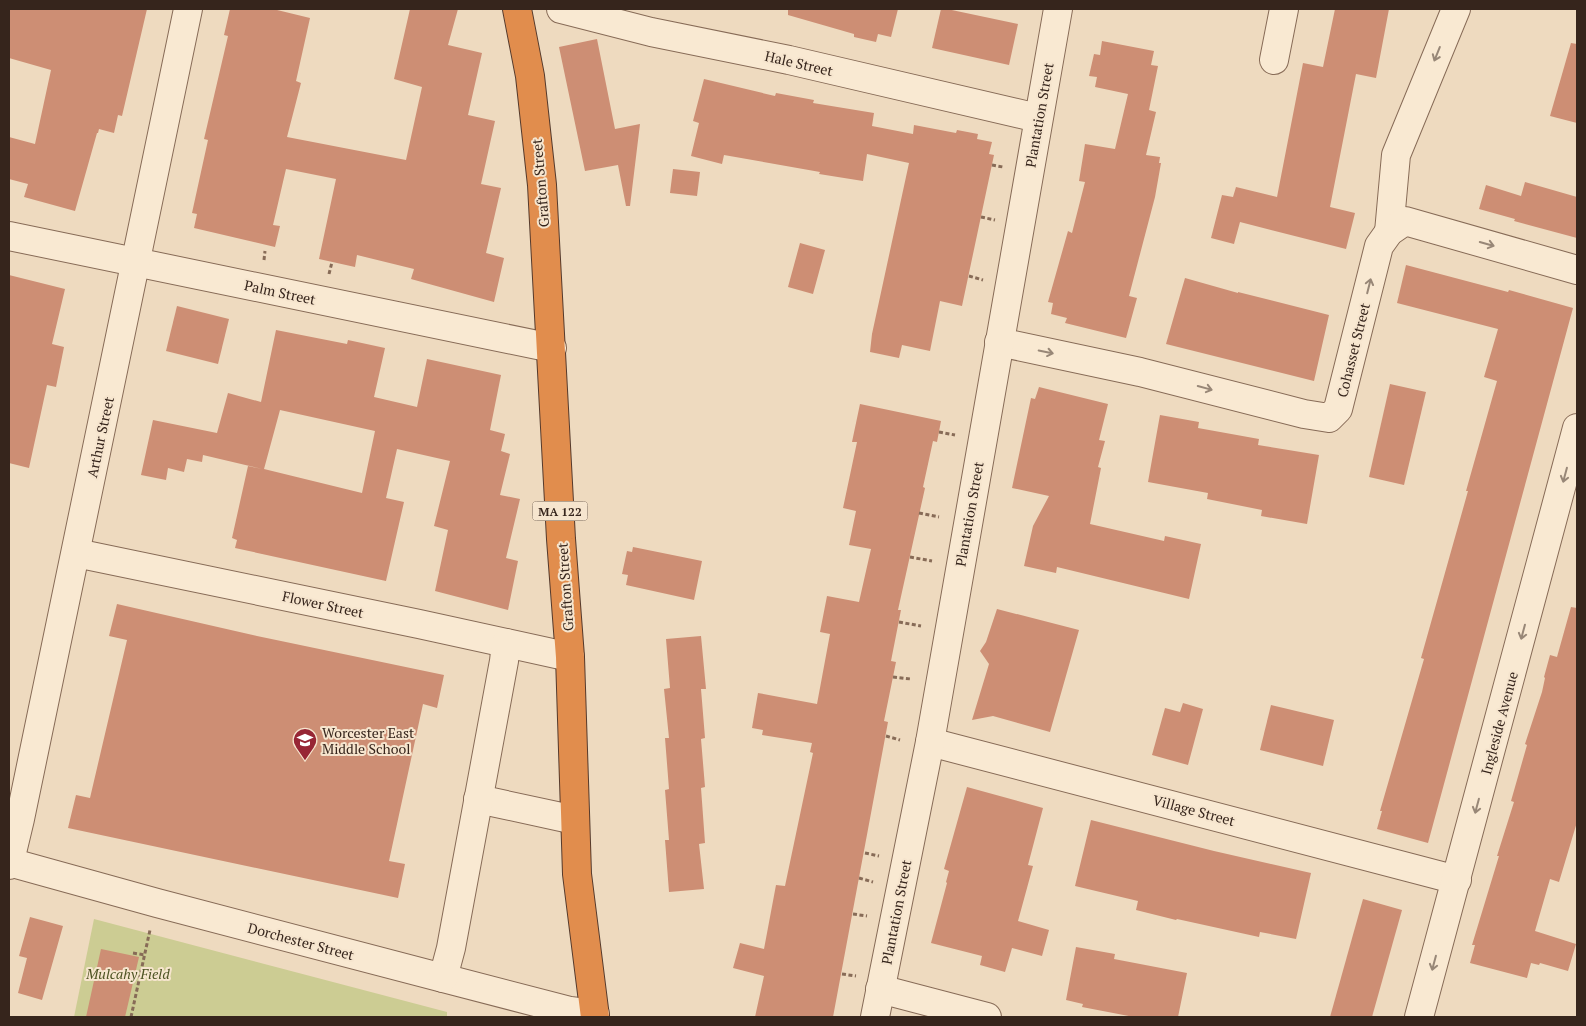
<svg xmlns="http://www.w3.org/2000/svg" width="1586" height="1026" viewBox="0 0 1586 1026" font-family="'PT Serif',serif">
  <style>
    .green { fill: #cccc93 }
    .building { fill: #cd8e74; fill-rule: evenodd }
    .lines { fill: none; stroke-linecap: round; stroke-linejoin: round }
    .minor-casing { stroke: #876b57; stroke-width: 30 }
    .highway-casing { stroke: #553a2c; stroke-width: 30 }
    .path { stroke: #876b57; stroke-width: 3; stroke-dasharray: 4 2.5; stroke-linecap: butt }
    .minor { stroke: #f9e9d2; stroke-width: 28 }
    .highway { stroke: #e18d4d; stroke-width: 28 }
    .oneway { stroke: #988777 }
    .labels { text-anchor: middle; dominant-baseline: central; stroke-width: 4; stroke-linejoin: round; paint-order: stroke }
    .shield { fill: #f6e5ce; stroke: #705f51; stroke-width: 1 }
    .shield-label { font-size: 12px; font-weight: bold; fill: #36251c }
    .street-label { font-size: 14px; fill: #36251c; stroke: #f6e5ce }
    .poi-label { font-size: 14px; fill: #36251c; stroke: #f6e5ce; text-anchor: start }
    .park-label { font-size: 14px; font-style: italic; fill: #4d5322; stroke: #f6e5ce }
  </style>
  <rect width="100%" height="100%" fill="#eedabf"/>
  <!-- green -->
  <path class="green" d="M94,919L447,1012V1017H74Z"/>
  <!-- building -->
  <g class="building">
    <path d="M9,9H147L122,116L118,115L114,133L99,129L98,133H97L75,211L24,197L28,184L9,179V137L35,144L51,70L9,58Z"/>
    <path d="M230,9H273L310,18L296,81L301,83L287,137L406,160L422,87L394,79L410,9H458L448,45L482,53L468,115L495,121L481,184L501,188L486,253L504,258L494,302L411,279L414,269L357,255L355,267L319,259L336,179L286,169L273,225L280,226L275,247L194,228L197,214L192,213L208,140L204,139L228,36L224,35Z"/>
    <path d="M788,9H898L891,37L878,34L876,42L854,37V34L788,15Z"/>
    <path d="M941,9H947L1018,24L1009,65L932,48Z"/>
    <path d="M1335,9H1389L1376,78L1356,74L1330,207L1355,213L1346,249L1240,222L1234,244L1211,238L1222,195L1233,197L1236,187L1277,197L1303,63L1323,67Z"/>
    <path d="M597,39L615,129L640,124L630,206H626L618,165L585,171L559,47Z"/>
    <path d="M1102,41L1154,51L1151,65L1158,66L1149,110L1156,112L1146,155L1160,157L1159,163H1161L1155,197L1129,296L1137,298L1126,338L1065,323L1067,318L1051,314L1053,303L1048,302L1068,231L1072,233L1085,182L1079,181L1085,144L1115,149L1128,94L1095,87L1097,77L1089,76L1094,54L1100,55Z"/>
    <path d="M1571,43L1577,44V123L1550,116Z"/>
    <path d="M704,79L775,96L776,93L814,100L813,103L874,113L872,126L913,134L914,125L956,133L957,130L978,134L977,139L992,142L989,154L994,155L962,306L940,301L930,351L902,345L899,358L870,352L872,334L909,163L867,154L863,181L819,174L820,172L724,155L722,164L691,156L699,123L693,121Z"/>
    <path d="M673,169L700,172L697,196L670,193Z"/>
    <path d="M1525,182L1577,197V238L1514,221L1515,219L1479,209L1486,185L1521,196Z"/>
    <path d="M800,243L825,250L813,294L788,287Z"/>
    <path d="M1406,265L1508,292L1509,290L1573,308L1428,843L1377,829L1382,811H1380L1424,659L1421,658L1468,491H1466L1497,381L1484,377L1498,329L1397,303Z"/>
    <path d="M9,275L65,289L52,344L64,347L56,387L47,385L29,468L9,463Z"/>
    <path d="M1185,278L1238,293V292L1329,315L1314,381L1166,344Z"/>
    <path d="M177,306L229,319L218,364L166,351Z"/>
    <path d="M276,330L347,344L348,340L385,348L374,397L417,407L427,359L501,375L490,430L505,434L501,451L510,454L500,495L520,499L506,558L518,561L508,610L435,591L448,530L434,526L450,461L397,449L386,498L404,502L386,581L235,548L237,540L232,538L248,466L262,469L203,455L202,462L187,459L184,472L168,468L166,480L141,475L153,420L217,433L228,393L261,402ZM280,410L375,431L362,493L264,469Z"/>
    <path d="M1390,384L1426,392L1404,485L1369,477Z"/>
    <path d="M1039,387L1108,404L1099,440L1105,441L1098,467L1101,468L1090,524L1164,541L1165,536L1201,544L1189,599L1057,567L1056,573L1024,566L1033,526L1049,496L1012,488L1031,398L1035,399Z"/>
    <path d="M860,404L941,421L937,442L933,441L923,487L925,488L898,610H901L891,661L896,662L884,721L888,722L833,1017H755L764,976L733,968L740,943L764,949L776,885L785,886L813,753L810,752L812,743L762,735L763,730L752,728L758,693L817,704L830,634L820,632L827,596L859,602L871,549L849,545L856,511L843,508L857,442H852Z"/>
    <path d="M1160,415L1199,422L1198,428L1259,439L1258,445L1319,455L1307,524L1261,516L1262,510L1207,499L1208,493L1148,482Z"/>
    <path d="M633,547L702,561L694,600L626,585L628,575L622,574L627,551L632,552Z"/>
    <path d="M117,604L257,636L444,675L437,708L423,704L389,861L405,864L398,898L68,828L76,795L90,798L127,640L109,636Z"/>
    <path d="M1571,607L1577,608V822L1559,882L1550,879L1535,931L1576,944L1568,971L1540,963L1539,965L1531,963L1527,978L1470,963L1475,945H1472L1499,856H1497L1514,802L1511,801L1527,745L1525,744L1542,692L1545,678L1544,677L1550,655L1557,657Z"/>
    <path d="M997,609L1079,630L1050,732L993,716L972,720L989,664L980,651L986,642Z"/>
    <path d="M701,636L706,689H701L705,738L701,739L705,787L701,788L705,843L699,844L704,889L669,892L665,840H669L665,790L669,789L665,738H669L664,689L670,688L666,639Z"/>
    <path d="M1183,703L1203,709L1188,765L1152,755L1165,708L1180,712Z"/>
    <path d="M1271,705L1334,720L1323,766L1260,750Z"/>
    <path d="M967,787L1043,808L1028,865L1033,866L1018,921L1049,930L1042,956L1012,948L1005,972L980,965L982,956L931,943L947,883L946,882L949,871L944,869Z"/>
    <path d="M1091,820L1214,851L1311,873L1296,939L1260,932L1259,937L1177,919L1176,920L1136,910L1138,901L1075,886Z"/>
    <path d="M1363,899L1402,910L1372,1017H1330Z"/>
    <path d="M30,917L63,926L42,1000L18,993L27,958L19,956Z"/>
    <path d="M1076,947L1115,954L1114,959L1187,973L1178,1017H1134L1082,1007L1083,1004L1066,1000Z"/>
    <path d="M101,949L139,957L125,1017H86Z"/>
  </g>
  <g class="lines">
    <!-- minor casing -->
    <g class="minor-casing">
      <g id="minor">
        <path d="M561,9L651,32L789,60L1038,118"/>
        <path d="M1274,60L1284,9"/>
        <path d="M1389,232L1396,155L1456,9"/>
        <path d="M9,236L552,348"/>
        <path d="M999,342L1140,372L1304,414L1329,418L1338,409L1379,246L1389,232L1405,221L1577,270"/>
        <path d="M76,553L419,624L570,657"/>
        <path d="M930,742L1457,880"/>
        <path d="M478,799L575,820"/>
        <path d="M9,862L157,903L443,978L570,1011L595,1014"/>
        <path d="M9,865L20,819L188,9"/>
        <path d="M443,978L451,948L504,661L506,643"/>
        <path d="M880,989L987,1017"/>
        <path d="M875,1017L930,742L1058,9"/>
        <path d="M1419,1017L1577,428"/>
      </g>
    </g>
    <!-- highway casing -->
    <g class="highway-casing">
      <path id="highway" d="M517,9L530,76L542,185L561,539L570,657L577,874L595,1017"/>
    </g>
    <!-- path -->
    <g class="path">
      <path d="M992,165L1003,167"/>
      <path d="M981,217L995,220"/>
      <path d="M264,260L265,251"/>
      <path d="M329,274L332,262"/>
      <path d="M969,276L983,280"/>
      <path d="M939,432L955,435"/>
      <path d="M919,513L939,517"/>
      <path d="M910,557L932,561"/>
      <path d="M899,622L921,626"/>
      <path d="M893,677L911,679"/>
      <path d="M886,736L900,740"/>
      <path d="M865,853L879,856"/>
      <path d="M859,878L873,882"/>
      <path d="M853,914L867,916"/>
      <path d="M133,953L145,955"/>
      <path d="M842,974L856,976"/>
      <path d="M131,1017L150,930"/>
    </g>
    <!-- minor -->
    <use href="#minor" class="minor"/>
    <!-- highway -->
    <use href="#highway" class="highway"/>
  </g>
  <!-- one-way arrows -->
  <defs><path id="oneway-shaft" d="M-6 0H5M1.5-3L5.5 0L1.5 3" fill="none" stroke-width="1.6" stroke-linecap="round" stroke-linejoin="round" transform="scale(1.25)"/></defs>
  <g class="oneway">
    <use href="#oneway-shaft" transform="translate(1437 54) rotate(112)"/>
    <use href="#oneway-shaft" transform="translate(1487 244) rotate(16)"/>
    <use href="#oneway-shaft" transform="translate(1369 286) rotate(-76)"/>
    <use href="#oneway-shaft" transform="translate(1046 352) rotate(12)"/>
    <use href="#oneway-shaft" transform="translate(1205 388) rotate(15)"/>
    <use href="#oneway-shaft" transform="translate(1565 475) rotate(105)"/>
    <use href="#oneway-shaft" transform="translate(1523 632) rotate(105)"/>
    <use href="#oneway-shaft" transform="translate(1477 806) rotate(105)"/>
    <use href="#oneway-shaft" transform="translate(1434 963) rotate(105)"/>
  </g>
  <!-- icons -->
  <defs>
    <g id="school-pin" transform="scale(1.25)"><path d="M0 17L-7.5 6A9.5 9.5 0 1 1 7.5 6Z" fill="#972635" stroke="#f6e5ce"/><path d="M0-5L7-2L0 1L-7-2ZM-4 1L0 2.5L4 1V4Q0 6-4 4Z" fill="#fff"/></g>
  </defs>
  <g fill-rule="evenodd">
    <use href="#school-pin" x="305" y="740"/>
  </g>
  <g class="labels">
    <!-- shield labels -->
    <rect class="shield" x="532.5" y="501.5" width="55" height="19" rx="4"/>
    <g class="shield-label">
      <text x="560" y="511">MA 122</text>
    </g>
    <!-- street labels -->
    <g class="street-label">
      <text transform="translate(799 63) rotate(13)">Hale Street</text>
      <text transform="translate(1039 115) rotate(-80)">Plantation Street</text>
      <text transform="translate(540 183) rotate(-95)">Grafton Street</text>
      <text transform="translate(280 292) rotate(12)">Palm Street</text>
      <text transform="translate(1353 350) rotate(-76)">Cohasset Street</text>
      <text transform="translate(100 437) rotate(-78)">Arthur Street</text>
      <text transform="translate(969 514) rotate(-80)">Plantation Street</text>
      <text transform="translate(565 587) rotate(-94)">Grafton Street</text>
      <text transform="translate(323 604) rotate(12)">Flower Street</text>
      <text transform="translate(1499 723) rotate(-75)">Ingleside Avenue</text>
      <text transform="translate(1194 810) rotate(15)">Village Street</text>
      <text transform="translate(896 912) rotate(-79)">Plantation Street</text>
      <text transform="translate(301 941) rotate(15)">Dorchester Street</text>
    </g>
    <!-- poi labels -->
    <g class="poi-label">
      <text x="322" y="732">Worcester East<tspan x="322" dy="16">Middle School</tspan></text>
    </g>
    <!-- park labels -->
    <g class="park-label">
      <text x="128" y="973">Mulcahy Field</text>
    </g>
  </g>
  <!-- border -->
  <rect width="1586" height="1026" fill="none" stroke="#36251c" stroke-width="20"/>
</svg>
